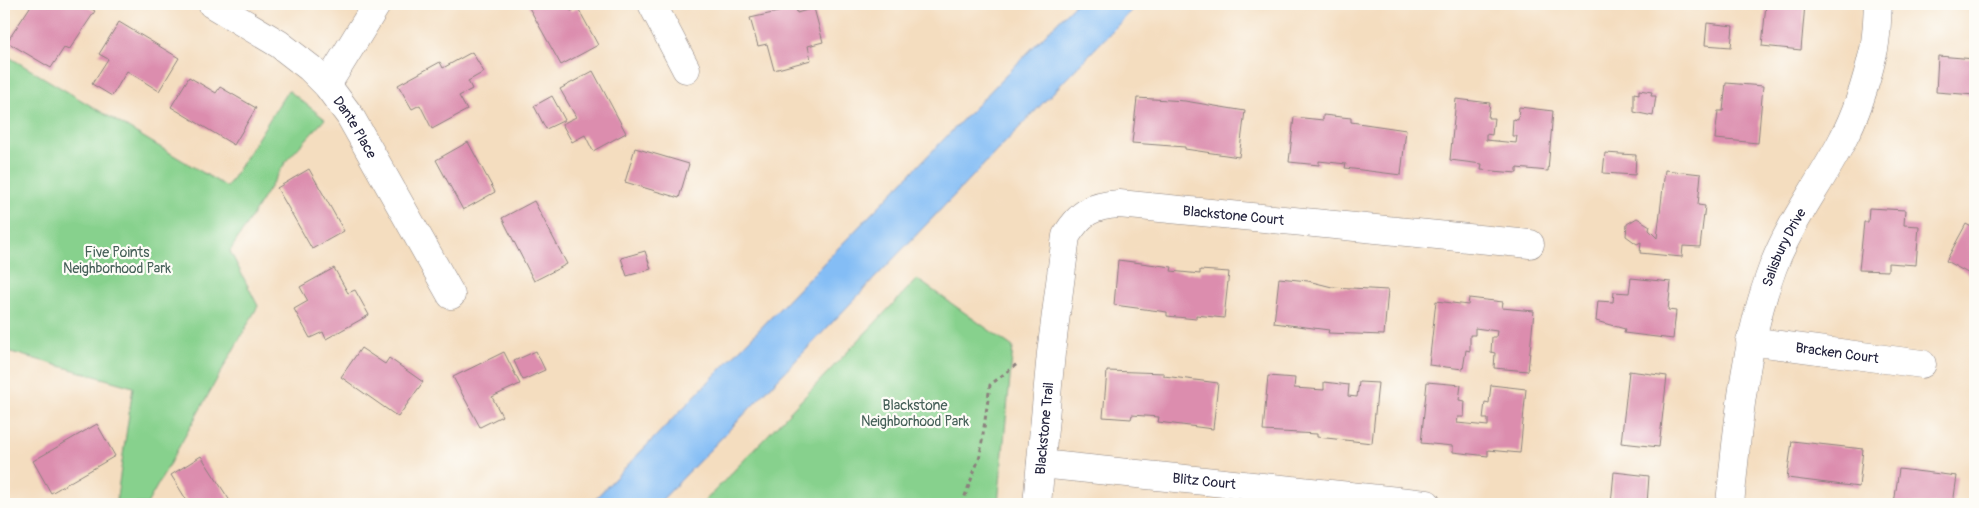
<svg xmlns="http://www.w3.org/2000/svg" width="1979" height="508" viewBox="0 0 1979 508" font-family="Pangolin,sans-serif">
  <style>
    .green { fill: #87d18d; stroke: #547a64 }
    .water { fill: #84bdf5; stroke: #537098 }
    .building { fill: #dc8dae }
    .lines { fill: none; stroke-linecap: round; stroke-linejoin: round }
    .minor-casing { stroke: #8b807d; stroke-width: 29 }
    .path { stroke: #8b807d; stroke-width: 3; stroke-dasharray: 4 4; stroke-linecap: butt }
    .minor { stroke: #fff; stroke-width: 28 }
    .labels { text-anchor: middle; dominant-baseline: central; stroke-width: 4.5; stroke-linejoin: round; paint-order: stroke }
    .street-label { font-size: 14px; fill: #22223b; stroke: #fdfcf7 }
    .park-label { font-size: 14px; fill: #455f58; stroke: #fdfcf7 }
  </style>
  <rect width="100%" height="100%" fill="#fdfcf7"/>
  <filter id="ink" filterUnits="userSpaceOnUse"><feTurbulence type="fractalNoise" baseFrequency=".02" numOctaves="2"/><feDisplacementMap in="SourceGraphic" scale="10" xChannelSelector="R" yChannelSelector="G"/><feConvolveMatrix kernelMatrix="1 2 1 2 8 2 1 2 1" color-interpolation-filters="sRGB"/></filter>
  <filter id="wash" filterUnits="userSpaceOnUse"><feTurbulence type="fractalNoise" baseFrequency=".0096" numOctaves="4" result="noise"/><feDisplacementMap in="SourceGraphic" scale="20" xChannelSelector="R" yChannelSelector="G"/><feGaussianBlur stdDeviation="1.12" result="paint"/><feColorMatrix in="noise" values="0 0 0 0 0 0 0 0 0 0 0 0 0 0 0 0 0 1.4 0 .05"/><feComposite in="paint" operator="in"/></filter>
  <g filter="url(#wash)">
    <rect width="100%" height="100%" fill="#f4ddbf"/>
    <!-- green -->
    <g class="green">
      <path d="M4,54L227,187L288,90L325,119L287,160L230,251L258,306L147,504L116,503L133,387L4,350Z"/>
      <path d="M917,279L1013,347L998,504H702Z"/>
    </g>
    <!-- water -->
    <path class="water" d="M1075,4H1138L658,504H590Z"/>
    <g id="blocks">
      <!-- building -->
      <g class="building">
        <path d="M4,4H11L4,16Z"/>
        <path d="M32,4H83L95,11L69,50L64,48L51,68L7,42Z"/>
        <path d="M527,4H567L571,11L578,8L598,45L561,65Z"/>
        <path d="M1766,4H1805L1801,50L1762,46Z"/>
        <path d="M796,8L797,13L814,8L823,42L808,46L811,60L774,70L767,44L758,46L750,18Z"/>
        <path d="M119,22L179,58L159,91L127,71L112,96L92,84L108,59L99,54Z"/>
        <path d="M1707,23L1733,26L1731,47L1705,45Z"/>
        <path d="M472,52L484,72L468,81L472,89L459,96L467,110L432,129L420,105L412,109L398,85L440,62L443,68Z"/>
        <path d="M1938,56L1975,59V95L1936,92Z"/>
        <path d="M593,71L626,133L593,151L585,135L572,142L562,124L576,117L560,89Z"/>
        <path d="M189,77L216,93L220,87L256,108L234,145L171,107Z"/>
        <path d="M1726,83L1763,86L1758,143L1715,139L1718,111H1723Z"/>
        <path d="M1639,90L1652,92L1651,96H1656L1653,116L1634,112V93L1639,94Z"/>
        <path d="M552,96L565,120L546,129L534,106Z"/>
        <path d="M1137,98L1185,101L1245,111L1239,157L1185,149V147L1132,143Z"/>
        <path d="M1456,99L1490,103L1488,118H1494L1492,135L1486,134V140L1516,143L1517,136H1512L1513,119L1518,120L1519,107L1553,111L1548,171L1517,168V173L1481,170L1482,164L1450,160Z"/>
        <path d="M1323,115L1351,118V122L1406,130L1401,175L1345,168L1346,164L1319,161V165L1289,162L1294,117L1323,120Z"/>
        <path d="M468,142L495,192L463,210L436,160Z"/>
        <path d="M635,148L689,164L679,198L625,182Z"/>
        <path d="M1605,153L1636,155L1635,175L1603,173Z"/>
        <path d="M309,169L344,231L312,249L277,188Z"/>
        <path d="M1665,170L1701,174L1698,205L1705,206L1700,247L1683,246L1682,257L1640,253L1641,242L1637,244L1626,236L1627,224L1637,218L1650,226L1649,230L1657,238Z"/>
        <path d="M534,201L567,264L534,281L502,218Z"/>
        <path d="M1869,208L1905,210L1904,225L1919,226L1916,265L1888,263V271L1859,270L1864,222H1868Z"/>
        <path d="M1966,224L1975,229V277L1946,261Z"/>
        <path d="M645,251L651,269L627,276L621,258Z"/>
        <path d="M1118,260L1172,267L1171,271L1200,274V270L1229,272L1224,318L1196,315V319L1167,316V312L1114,305Z"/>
        <path d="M334,268L348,293L355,290L369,315L326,339L323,332L310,338L294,309L308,301L300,287Z"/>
        <path d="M1279,278L1308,281L1332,287L1388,290L1384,335L1328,333L1329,330L1274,323Z"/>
        <path d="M1631,278L1671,282L1668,310L1676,311L1673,339L1624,333L1625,329L1596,321L1598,301L1613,302L1614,292L1629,293Z"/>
        <path d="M1469,298L1503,302L1502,308L1534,311L1528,371L1494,368L1495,353L1491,352L1492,337H1496L1497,331L1475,328V335H1470V351L1466,350L1463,369L1429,365L1436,301L1468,305Z"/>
        <path d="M361,348L385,364L389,358L423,382L398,417L341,377Z"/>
        <path d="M536,351L545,370L523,380L514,361Z"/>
        <path d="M504,352L520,384L492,397L502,416L480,427L453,377Z"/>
        <path d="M1107,371L1164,373V376L1218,383L1213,429L1158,422L1159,417L1132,415L1131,419L1103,417Z"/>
        <path d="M1629,371L1667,376L1659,447L1621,443Z"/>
        <path d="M1268,376L1295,378L1294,388L1324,390V382L1349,385L1348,396L1357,397L1359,382L1378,383L1372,443L1317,437V434L1263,431Z"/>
        <path d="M1427,382L1461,385L1459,400L1465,401L1464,417H1458L1457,423L1488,426V419H1483L1485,402L1489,403L1491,385L1526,389L1520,453L1488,450V456L1453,452V446L1421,443Z"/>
        <path d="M97,424L115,456L51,493L33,461Z"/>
        <path d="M1792,441L1863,449L1859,487L1787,478Z"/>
        <path d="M201,456L232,504H189L171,475Z"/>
        <path d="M1899,469L1957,476L1953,504H1894Z"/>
        <path d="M1614,472L1649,476L1647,504H1611Z"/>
      </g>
    </g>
  </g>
  <g filter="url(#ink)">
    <use href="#blocks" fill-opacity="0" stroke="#8b807d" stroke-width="1"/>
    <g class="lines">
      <!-- minor casing -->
      <g class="minor-casing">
        <g id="minor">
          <path id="s1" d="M212,4L279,44L310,68L327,85L350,116L451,295"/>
          <path d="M652,4L686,69"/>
          <path d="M327,85L377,4"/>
          <path id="s2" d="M1750,341L1922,364"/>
          <path id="s3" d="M1041,464L1427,504"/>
          <path id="s4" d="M1037,504L1051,353L1066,236C1081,212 1091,206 1119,204L1530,244"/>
          <path id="s5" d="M1730,504C1738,424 1744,344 1773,267C1790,222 1820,184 1842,141C1857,113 1867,80 1874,49C1877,34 1877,19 1878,4"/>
        </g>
      </g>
      <!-- path -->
      <path class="path" d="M962,504L980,456L990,385L1017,364"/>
      <!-- minor -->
      <use href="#minor" class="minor"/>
    </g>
  </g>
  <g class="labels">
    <!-- street labels -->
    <g class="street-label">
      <text stroke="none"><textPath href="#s1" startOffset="192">Dante Place</textPath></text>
      <text stroke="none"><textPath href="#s4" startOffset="450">Blackstone Court</textPath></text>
      <text stroke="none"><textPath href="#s5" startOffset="264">Salisbury Drive</textPath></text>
      <text stroke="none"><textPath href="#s2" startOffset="88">Bracken Court</textPath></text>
      <text stroke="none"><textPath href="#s4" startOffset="76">Blackstone Trail</textPath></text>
      <text stroke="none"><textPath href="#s3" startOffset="164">Blitz Court</textPath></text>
    </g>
    <!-- park labels -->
    <g class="park-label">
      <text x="117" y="252">Five Points<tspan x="117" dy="16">Neighborhood Park</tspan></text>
      <text x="915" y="405">Blackstone<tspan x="915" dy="16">Neighborhood Park</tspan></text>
    </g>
  </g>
  <!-- margin -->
  <rect width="1979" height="508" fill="none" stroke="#fdfcf7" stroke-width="20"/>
</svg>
